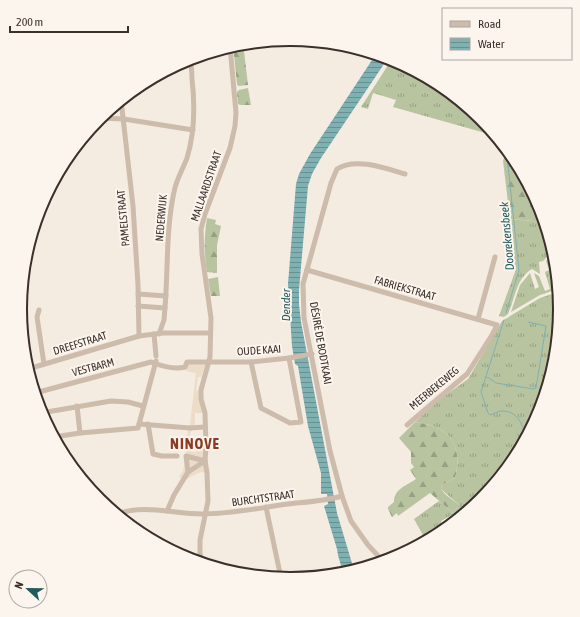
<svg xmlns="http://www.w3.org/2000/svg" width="580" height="617" viewBox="0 0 580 617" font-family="'Asap Condensed',sans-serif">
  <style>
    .grass { fill: url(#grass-tufts) }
    .forest { fill: url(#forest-firs) }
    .plaza { fill: #ecdcc8 }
    .water { fill: url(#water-rules) }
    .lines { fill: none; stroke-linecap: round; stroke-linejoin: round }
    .stream { stroke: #7fb0b2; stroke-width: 1 }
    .minor { stroke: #cdbbac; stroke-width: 5 }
    .labels { text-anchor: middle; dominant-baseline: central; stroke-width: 4; stroke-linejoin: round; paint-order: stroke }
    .street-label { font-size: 11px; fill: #3b302b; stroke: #fbf5ee }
    .water-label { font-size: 12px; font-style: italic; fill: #1f5a5e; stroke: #fbf5ee }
    .district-label { font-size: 15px; font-weight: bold; letter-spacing: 1px; fill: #8c3b22; stroke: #fbf5ee }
    .rim { fill: none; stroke: #3b302b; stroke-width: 2 }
  </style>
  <defs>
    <pattern id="grass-tufts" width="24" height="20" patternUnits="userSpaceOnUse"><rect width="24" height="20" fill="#b8c4a0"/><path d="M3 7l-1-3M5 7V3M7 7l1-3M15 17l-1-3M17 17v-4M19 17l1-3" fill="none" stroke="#97a083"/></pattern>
    <pattern id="forest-firs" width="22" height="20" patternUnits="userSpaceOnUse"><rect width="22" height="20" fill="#b8c4a0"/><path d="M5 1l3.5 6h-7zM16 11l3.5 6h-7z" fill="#97a083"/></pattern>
    <pattern id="water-rules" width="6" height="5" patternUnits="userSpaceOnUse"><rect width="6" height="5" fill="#7fb0b2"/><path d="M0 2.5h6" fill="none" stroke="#699091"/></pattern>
  </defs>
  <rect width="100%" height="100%" fill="#f4ebe1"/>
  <!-- grass -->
  <g class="grass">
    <path d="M392,59C432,75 469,103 496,136L393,107L396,100L373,93L368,109L361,107Z"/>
    <path d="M510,219L545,222L551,244L549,245L550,254L543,261L539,262L540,274L532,269C516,278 515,299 508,314L504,317L499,316L515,272Z"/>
    <path d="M550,256H555L558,289L540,295L511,312L520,285L530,273L535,289L539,287L534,273L539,276L545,291L550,289L545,272L549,270L546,261Z"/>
    <path d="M558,292C566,374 527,462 464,514L459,511L441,521L443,526L442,528L424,537L414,519L439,501L453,513L459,505L441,489L442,485L455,478C461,456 457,435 433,426C428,424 421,423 415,422L439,400L468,379L502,321L540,298Z"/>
  </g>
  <!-- forest -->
  <g class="forest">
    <path d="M243,43L248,85L238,86L237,84L233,45Z"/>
    <path d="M248,88L251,105H240L238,104L237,92L239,90Z"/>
    <path d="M507,149C523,169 537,198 545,222L510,219L503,161Z"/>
    <path d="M207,218L216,220L215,224L221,226L217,245V273L207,272C204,254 204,236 207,218Z"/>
    <path d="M218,277L220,296H211L208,279Z"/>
    <path d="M415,422C421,423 428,424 433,426C457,435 461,456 455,478L442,485L441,489L445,494L459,505L453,513L430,493L398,516L397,513L392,517L388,509V507L394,502C394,489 406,486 416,479L410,470L414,467L411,463V452L399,438Z"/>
  </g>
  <!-- plaza -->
  <path class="plaza" d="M189,363L205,364L201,377H198L196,391L201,390L205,413H195V430H192L190,433L191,452L203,451L207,473L201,472L192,476L185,480L179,477L183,471L186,457L188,426L190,425L196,373L186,371Z"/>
  <!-- water -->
  <path class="water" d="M376,54L388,58L321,158L312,174L308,186L299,290V304L301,322L337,513L354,570L343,573L338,555L337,549L324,506L328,504L327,494H321V473L308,426L298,366L295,364L292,346L288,284L296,184L299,174L310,154Z"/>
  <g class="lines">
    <!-- stream -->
    <g class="stream">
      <path d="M507,154L508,151"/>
      <path d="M506,313L519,270L507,156"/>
      <path d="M504,320L481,392L488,413L490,415C494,414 497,411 502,411C518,411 522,424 526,436"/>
      <path d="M486,377L489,378L496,383L534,389L536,388L546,326L528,322"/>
    </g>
    <!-- minor -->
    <g class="minor">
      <path d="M121,100L133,206L138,285L139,336"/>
      <path d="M99,118L124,119L193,130"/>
      <path d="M307,270L497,325L492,335L467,374L407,425"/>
      <path d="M138,294L166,296"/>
      <path d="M138,306L165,308"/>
      <path d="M39,310L37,317L44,364"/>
      <path d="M478,319L495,257"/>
      <path d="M154,334L156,356"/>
      <path d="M159,334L164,320L165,308C168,270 166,229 174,192C176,180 183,169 187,158C195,132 195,105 192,79C192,72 192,65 189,58"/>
      <path d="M251,362L261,408L290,423L301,422L289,358"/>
      <path d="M28,369L139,336L163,333H210"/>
      <path d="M35,393L151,362C161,366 173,370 185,367L187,362H251L289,358L312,354"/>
      <path d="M77,406L80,433"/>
      <path d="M41,413L111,401L128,402L143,406"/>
      <path d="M139,424L190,428L205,427"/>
      <path d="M148,424L153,454L162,456H177"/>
      <path d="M54,437L80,433L138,428L156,361"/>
      <path d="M188,472L205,461"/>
      <path d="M266,507L281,578"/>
      <path d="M167,511L174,495L188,472L186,456L205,461"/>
      <path d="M117,514C144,504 174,514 202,514C231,514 259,508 288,504C306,502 325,501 342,496"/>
      <path d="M389,559L382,560L368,545L351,521L342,496L330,451L304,318L303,284L331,183L337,169C355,157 385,168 405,174"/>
      <path d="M202,563L200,553V540L208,501L207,473L205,461L206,446L205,413L201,399V390L210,357L211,318L202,254L201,229L205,214L230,148L235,126L236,113L230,46"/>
    </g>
  </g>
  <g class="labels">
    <!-- street labels -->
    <g class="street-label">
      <text transform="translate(206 186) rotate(-71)">MALLAARDSTRAAT</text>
      <text transform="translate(123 218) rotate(-95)">PAMELSTRAAT</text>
      <text transform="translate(161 218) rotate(-85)">NEDERWIJK</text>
      <text transform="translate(405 288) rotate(16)">FABRIEKSTRAAT</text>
      <text transform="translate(80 343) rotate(-17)">DREEFSTRAAT</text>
      <text transform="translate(321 343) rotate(80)">DÉSIRÉ DE BODTKAAI</text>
      <text transform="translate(259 350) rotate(-4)">OUDE KAAI</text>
      <text transform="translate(93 367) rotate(-15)">VESTBARM</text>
      <text transform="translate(434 388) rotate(-40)">MEERBEKEWEG</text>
      <text transform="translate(263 498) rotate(-8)">BURCHTSTRAAT</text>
    </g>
    <!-- water labels -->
    <g class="water-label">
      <text transform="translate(507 236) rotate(-95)">Doorekensbeek</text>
      <text transform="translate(286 305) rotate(-90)">Dender</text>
    </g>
    <!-- district labels -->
    <g class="district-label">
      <text x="195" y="443">NINOVE</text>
    </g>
  </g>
  <!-- crop -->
  <path d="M0 0H580V617H0ZM27 309a263 263 0 1 1 526 0a263 263 0 1 1-526 0Z" fill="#fbf5ee" fill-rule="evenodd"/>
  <path class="rim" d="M27 309a263 263 0 1 1 526 0a263 263 0 1 1-526 0Z"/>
  <!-- legend -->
  <rect x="442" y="8" width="130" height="52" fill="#fbf5ee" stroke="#aea6a0"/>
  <rect x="450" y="21" width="20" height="6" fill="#cdbbac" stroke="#aea6a0"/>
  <text x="478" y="28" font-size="12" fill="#3b302b">Road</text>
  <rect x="450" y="38" width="20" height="12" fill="url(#water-rules)" stroke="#aea6a0"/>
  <text x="478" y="48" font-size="12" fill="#3b302b">Water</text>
  <!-- north arrow -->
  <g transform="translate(28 589) rotate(292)"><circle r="19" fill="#fbf5ee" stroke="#aea6a0"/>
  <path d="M0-3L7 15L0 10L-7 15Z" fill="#1f5a5e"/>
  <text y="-6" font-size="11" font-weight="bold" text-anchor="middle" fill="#3b302b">N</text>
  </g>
  <!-- scale -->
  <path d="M10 26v6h118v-6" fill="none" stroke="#3b302b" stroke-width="2"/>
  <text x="16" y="26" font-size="12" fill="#3b302b" stroke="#fbf5ee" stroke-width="3" paint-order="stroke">200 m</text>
</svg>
